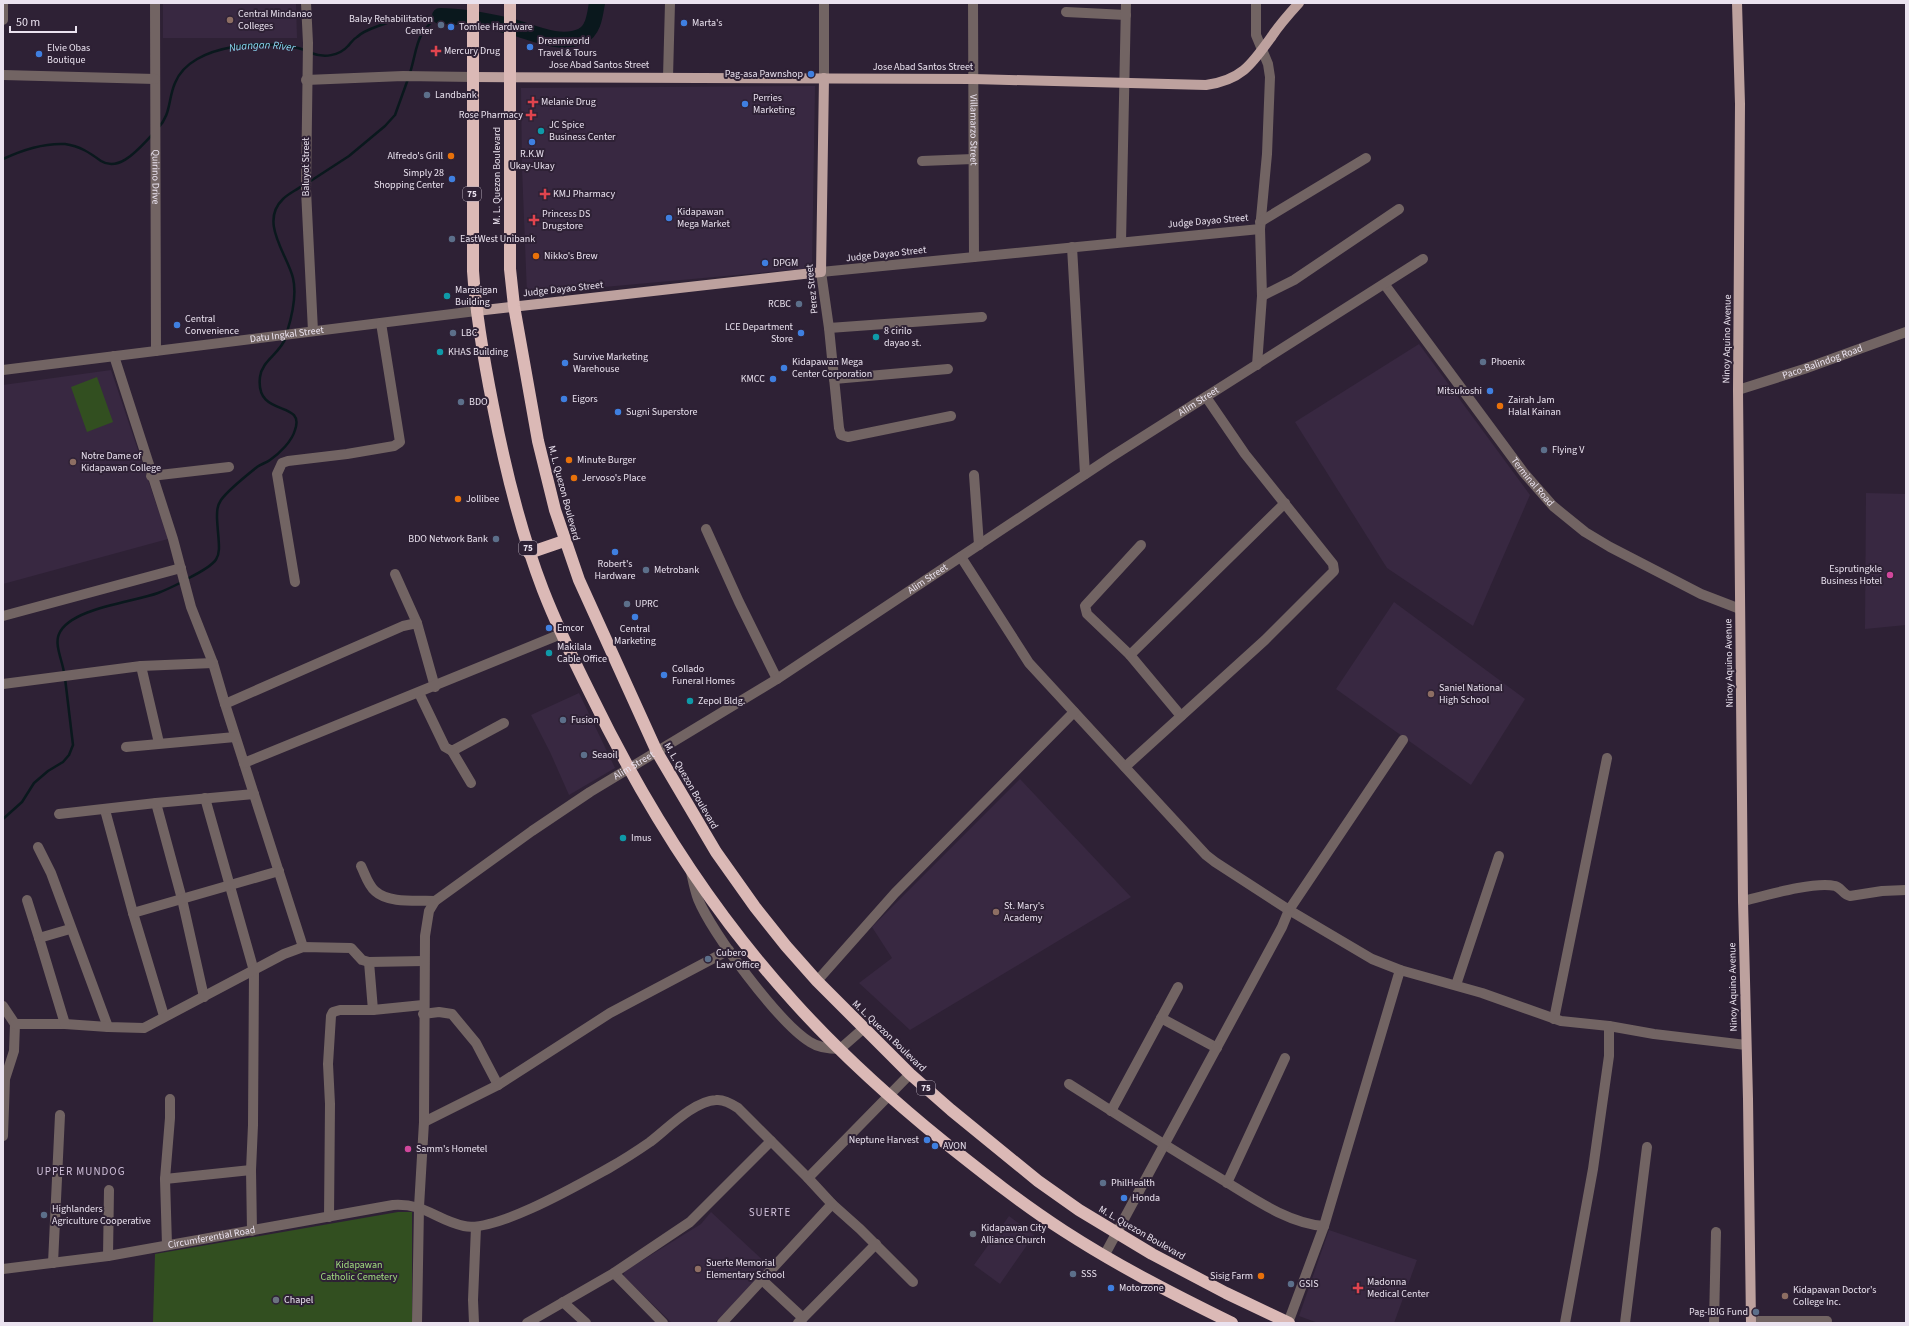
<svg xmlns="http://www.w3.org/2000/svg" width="1909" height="1326" viewBox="0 0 1909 1326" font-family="'Source Sans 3',sans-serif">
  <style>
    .built { fill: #382841 }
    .green { fill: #324f20 }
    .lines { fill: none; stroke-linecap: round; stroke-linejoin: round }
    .stream { stroke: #0a181d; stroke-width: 2.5 }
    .river { stroke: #0a181d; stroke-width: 16 }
    .minor { stroke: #726463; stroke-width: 10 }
    .major { stroke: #bda19e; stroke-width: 10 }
    .highway { stroke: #dbb9b6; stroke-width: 12 }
    .education-dot { fill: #8d6e63; stroke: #2e2135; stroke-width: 1.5 }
    .shop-dot { fill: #3f7fe0; stroke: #2e2135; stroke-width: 1.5 }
    .service-dot { fill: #5c6f8a; stroke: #2e2135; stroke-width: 1.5 }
    .health-dot { fill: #e0444e; stroke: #2e2135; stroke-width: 1.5 }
    .culture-dot { fill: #0f9aa8; stroke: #2e2135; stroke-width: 1.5 }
    .food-dot { fill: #e8710a; stroke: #2e2135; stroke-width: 1.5 }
    .hotel-dot { fill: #d1479c; stroke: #2e2135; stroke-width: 1.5 }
    .worship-dot { fill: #6b7280; stroke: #2e2135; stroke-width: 1.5 }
    .labels { text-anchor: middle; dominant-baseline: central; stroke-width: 4; stroke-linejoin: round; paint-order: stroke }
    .shield { fill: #2e2135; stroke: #b2a8b7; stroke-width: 1 }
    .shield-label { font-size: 9px; font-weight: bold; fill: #eae2ef }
    .poi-label { font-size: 10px; fill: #eae2ef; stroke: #2e2135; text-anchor: start }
    .street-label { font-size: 10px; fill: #eae2ef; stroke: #2e2135 }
    .park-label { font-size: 10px; fill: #a1dd7f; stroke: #2e2135 }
    .water-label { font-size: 11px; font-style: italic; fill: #8ed8f5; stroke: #2e2135 }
    .neighbourhood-label { font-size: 11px; letter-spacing: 1px; fill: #cebed8; stroke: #2e2135 }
  </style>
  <rect width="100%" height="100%" fill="#2e2135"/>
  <!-- built -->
  <g class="built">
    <path d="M163,3H296L297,38H163Z"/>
    <path d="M815,86L812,268L527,294L522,168L521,88Z"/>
    <path d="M1419,344L1530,495L1473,626L1387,568L1295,422Z"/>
    <path d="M111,370L168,539L3,584V385Z"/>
    <path d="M1866,493L1906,494V625L1865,629Z"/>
    <path d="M1394,602L1525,699L1471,785L1336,689Z"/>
    <path d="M579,693L615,768L569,795L550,752L531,715Z"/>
    <path d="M1020,779L1131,897L910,1030L859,983L892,958L872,927Z"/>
    <path d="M711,1212L769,1266L715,1323H672L623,1276L625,1271L701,1224Z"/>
    <path d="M1009,1216L1034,1235L1000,1284L974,1265Z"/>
    <path d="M1329,1230L1417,1260L1394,1323H1318L1299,1316Z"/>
  </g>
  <!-- green -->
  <g class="green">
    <path d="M97,377L113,422L87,432L71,387Z"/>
    <path d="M398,1212H412V1323H153L155,1254Z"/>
  </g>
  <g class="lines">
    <!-- stream -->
    <g class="stream">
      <path d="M311,53C324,58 339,56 348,46C351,43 353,39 357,37C363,31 373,28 381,25C400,18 419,17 439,16"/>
      <path d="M410,73C418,47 415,32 440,16"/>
      <path id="s1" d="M158,128C171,115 168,99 175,83C191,42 270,39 305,50"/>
      <path d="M3,159C22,150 44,143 65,144C80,146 90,153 101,161C120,173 140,147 152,135"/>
      <path d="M309,182L349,156L385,126L395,115L408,79"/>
      <path d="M287,332C292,316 297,295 293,278C287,254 259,222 283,199C289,193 297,190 303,185"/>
      <path d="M187,579C227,559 219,558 217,518C217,511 217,506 221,500C228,490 247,475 257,467C261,464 266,463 270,460C280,453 292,441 295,430C306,399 255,419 260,377C262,360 280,354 286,337"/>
      <path d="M64,673C63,662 54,645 59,634C70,608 134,602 158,593C166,590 174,586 182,582"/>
      <path d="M3,819L22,802L34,783L48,771L63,762L69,755L73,745L65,678"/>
    </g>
    <!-- river -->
    <path class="river" d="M440,16C464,16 489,21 513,27C534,33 560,46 582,36C594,30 595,14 597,3"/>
    <!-- minor -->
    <g class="minor">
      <path id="s2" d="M155,3L156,351"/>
      <path d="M306,3L308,43L306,190L313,331"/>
      <path d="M824,3V78"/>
      <path id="s3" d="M973,3L974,257"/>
      <path d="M1256,3V35L1268,64L1270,77L1267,154L1260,229L1262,296L1257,365"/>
      <path d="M1066,12L1126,15"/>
      <path d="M3,20V3"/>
      <path d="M3,75L155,79"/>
      <path d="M668,77L670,3"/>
      <path d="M306,80L403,76L473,77"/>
      <path d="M922,161L973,159"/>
      <path d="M1260,222L1366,158"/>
      <path d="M1121,242L1126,3"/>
      <path d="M1072,247L1085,474"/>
      <path id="s4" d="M1385,285L1524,473L1553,506L1585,532L1610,547L1701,594L1740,609"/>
      <path d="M1262,296L1294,280L1399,209"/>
      <path d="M829,328L982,317"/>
      <path d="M114,356L173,539L191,607L213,663L225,704L303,947"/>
      <path id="s5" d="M3,370L476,311"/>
      <path d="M834,379L948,369"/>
      <path id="s6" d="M1738,390L1804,369L1906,332"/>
      <path d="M951,416L848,437L841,435L839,428L829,328L821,272L1260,229"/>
      <path d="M974,475L979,545"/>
      <path d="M151,476L229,467"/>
      <path d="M706,529L739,602L777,679"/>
      <path d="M1141,545L1085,606L1087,614L1130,655L1181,716"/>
      <path d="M961,557L1029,663L1206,855L1215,862L1289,910L1372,959L1400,970"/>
      <path d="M395,574L417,623"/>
      <path d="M295,582L277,474L282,463L288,461L347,454L394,446L400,442L381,323"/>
      <path d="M3,616L181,568"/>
      <path d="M1130,655L1285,503"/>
      <path d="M141,666L159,743"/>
      <path d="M3,684L141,666L213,663"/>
      <path d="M419,693L445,747L452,751L504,723"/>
      <path d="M225,704L403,626L417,623L435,687"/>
      <path d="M126,747L235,737"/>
      <path d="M452,751L471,783"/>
      <path d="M244,763L561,634"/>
      <path d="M1125,767L1265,640L1334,571L1333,564L1245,454L1206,397"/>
      <path d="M205,798L254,971L253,1125L251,1170L252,1231"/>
      <path d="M156,803L182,899L204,997"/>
      <path d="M105,810L133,913L164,1016"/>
      <path d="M59,814L156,803L254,794"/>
      <path d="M38,847L51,873L108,1027"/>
      <path d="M361,866C365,874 368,885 375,891C389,904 418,900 435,901"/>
      <path d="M691,872C693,881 695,891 698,899C712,933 779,1023 810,1042C819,1048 829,1049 840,1049L864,1028"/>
      <path d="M27,900L39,938"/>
      <path d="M1743,901C1764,896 1814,881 1835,886C1841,887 1843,895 1850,896L1882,891L1906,890"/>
      <path d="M133,913L279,871"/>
      <path d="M369,962L373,1010"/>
      <path d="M817,981L895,893L1074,712"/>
      <path d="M1456,985L1499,856"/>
      <path d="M3,1006L15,1024L14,1051L5,1079L3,1136"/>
      <path d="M423,1014L439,1012L452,1014L476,1043L498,1085"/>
      <path d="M1161,1018L1217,1048"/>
      <path d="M1554,1019L1607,758"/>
      <path d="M15,1024H65L108,1027L144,1028L284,954L303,947L351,948L362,960L369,962L424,961"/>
      <path d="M65,1024L39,938L70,929"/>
      <path d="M1069,1084C1118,1115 1167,1147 1218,1177C1250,1196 1286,1223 1324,1226"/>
      <path d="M1111,1111L1178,987"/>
      <path d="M424,1122L498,1085L610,1013L729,950"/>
      <path d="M808,1178L910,1074"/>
      <path d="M165,1179L251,1170"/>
      <path d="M1227,1183L1285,1058"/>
      <path d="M329,1217L330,1104L328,1064L331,1016L333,1012L340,1010H373L423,1005"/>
      <path d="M167,1245L165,1179L170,1118V1099"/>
      <path d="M108,1256L109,1190"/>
      <path d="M1104,1256L1282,927L1289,910L1403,740"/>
      <path d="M53,1263L60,1115"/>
      <path id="s7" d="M3,1269L108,1256L393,1205C425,1203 436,1220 464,1226C495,1233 580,1184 609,1168C623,1160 637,1151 650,1142C667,1129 694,1101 716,1100C724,1099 732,1104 738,1108L808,1178L832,1204L860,1229L913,1282"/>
      <path d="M614,1273L663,1323"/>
      <path d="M761,1279L803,1318"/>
      <path d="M563,1302L586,1323"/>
      <path d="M1751,1321H1827"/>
      <path id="s8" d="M417,1323L419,1207L424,1122L425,936L429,911L435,901L532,831L590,792L777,679L1111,457L1423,259"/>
      <path d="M474,1323L473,1300L476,1227"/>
      <path d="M527,1323L614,1273L690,1222L771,1141"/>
      <path d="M722,1323L832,1204"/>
      <path d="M798,1323L876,1244"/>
      <path d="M1288,1323L1324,1226L1400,970L1482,993L1561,1021L1609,1026L1654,1034L1746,1045"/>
      <path d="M1565,1323L1593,1169L1609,1056V1026"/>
      <path d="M1625,1323L1647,1147"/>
      <path d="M1714,1323L1716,1232"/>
    </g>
    <!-- major -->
    <g class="major">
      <path d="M1737,3L1740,104L1738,390L1743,901L1748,1099L1751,1323"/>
      <path d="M473,77L973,79L1206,85C1242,80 1252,64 1272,36C1280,24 1289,14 1299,3"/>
      <path d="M476,311L821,272L824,78"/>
    </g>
    <!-- highway -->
    <g class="highway">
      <path d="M473,3V271C476,316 484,361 493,406C505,468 520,530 543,590C557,626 574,661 591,695C645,806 711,911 794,1002C840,1053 891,1099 944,1142C983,1173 1022,1204 1064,1231C1118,1266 1175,1295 1232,1323"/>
      <path d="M510,3V269L514,306L538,441L555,510L579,580L657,752L716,852L755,907L786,946L817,981L910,1074L951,1110L1038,1181L1079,1210L1152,1254L1226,1293L1289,1323"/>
      <path d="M529,553L564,541"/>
    </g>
  </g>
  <!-- markers -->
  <g class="education-dot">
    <circle cx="230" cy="20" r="4"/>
    <circle cx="73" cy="462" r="4"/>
    <circle cx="1431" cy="694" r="4"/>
    <circle cx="996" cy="912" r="4"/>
    <circle cx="698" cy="1269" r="4"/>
    <circle cx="1785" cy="1296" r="4"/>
  </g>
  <g class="shop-dot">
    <circle cx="684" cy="23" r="4"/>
    <circle cx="451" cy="27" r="4"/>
    <circle cx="530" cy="47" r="4"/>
    <circle cx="39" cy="54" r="4"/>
    <circle cx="811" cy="74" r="4"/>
    <circle cx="745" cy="104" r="4"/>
    <circle cx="532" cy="142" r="4"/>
    <circle cx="452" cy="179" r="4"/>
    <circle cx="669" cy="218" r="4"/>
    <circle cx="765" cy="263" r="4"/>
    <circle cx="177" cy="325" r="4"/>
    <circle cx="801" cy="333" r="4"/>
    <circle cx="565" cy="363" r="4"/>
    <circle cx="784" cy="368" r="4"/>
    <circle cx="773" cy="379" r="4"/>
    <circle cx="1490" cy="391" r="4"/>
    <circle cx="564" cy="399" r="4"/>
    <circle cx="618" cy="412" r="4"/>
    <circle cx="615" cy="552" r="4"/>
    <circle cx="635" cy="617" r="4"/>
    <circle cx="549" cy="628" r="4"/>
    <circle cx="664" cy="675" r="4"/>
    <circle cx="927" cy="1140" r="4"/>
    <circle cx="935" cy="1146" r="4"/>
    <circle cx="1124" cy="1198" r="4"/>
    <circle cx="1111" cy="1288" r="4"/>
  </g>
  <g class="service-dot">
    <circle cx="441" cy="25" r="4"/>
    <circle cx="427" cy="95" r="4"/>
    <circle cx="452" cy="239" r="4"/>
    <circle cx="799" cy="304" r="4"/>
    <circle cx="453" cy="333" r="4"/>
    <circle cx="1483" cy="362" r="4"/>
    <circle cx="461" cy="402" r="4"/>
    <circle cx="1544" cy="450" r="4"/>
    <circle cx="496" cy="539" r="4"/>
    <circle cx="646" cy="570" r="4"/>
    <circle cx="627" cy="604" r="4"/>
    <circle cx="563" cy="720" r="4"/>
    <circle cx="584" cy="755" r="4"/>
    <circle cx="708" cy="959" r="4"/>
    <circle cx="1103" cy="1183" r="4"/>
    <circle cx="44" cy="1215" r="4"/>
    <circle cx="1073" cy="1274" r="4"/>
    <circle cx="1291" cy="1284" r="4"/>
    <circle cx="1756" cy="1312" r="4"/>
  </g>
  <g class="health-dot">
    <path d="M434 45h4v4h4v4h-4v4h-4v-4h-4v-4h4z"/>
    <path d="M531 96h4v4h4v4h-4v4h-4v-4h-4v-4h4z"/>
    <path d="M529 109h4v4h4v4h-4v4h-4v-4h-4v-4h4z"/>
    <path d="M543 188h4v4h4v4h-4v4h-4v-4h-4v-4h4z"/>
    <path d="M532 214h4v4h4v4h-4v4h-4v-4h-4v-4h4z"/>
    <path d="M1356 1282h4v4h4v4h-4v4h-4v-4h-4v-4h4z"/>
  </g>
  <g class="culture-dot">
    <circle cx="541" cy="131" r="4"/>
    <circle cx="447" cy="296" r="4"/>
    <circle cx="876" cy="337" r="4"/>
    <circle cx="440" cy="352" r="4"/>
    <circle cx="549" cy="653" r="4"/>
    <circle cx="690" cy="701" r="4"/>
    <circle cx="623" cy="838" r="4"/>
  </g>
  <g class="food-dot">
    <circle cx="451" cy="156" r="4"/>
    <circle cx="536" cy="256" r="4"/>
    <circle cx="1500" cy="406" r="4"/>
    <circle cx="569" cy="460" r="4"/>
    <circle cx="574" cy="478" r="4"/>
    <circle cx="458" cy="499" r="4"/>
    <circle cx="1261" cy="1276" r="4"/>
  </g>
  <g class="hotel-dot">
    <circle cx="1890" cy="575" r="4"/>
    <circle cx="408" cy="1149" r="4"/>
  </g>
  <g class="worship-dot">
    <circle cx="973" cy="1234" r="4"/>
    <circle cx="276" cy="1300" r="4"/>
  </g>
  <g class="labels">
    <!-- shield labels -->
    <g class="shield">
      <rect x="463" y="187" width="18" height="14" rx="3"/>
      <rect x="519" y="541" width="18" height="14" rx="3"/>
      <rect x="917" y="1081" width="18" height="14" rx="3"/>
    </g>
    <g class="shield-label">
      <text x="472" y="194">75</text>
      <text x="528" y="548">75</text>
      <text x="926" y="1088">75</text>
    </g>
    <!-- poi labels -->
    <g class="poi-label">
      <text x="238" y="14">Central Mindanao<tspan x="238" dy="12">Colleges</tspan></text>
      <text x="433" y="19" text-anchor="end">Balay Rehabilitation<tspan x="433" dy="12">Center</tspan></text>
      <text x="692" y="23">Marta's</text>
      <text x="459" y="27">Tomlee Hardware</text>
      <text x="538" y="41">Dreamworld<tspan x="538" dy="12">Travel &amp; Tours</tspan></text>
      <text x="47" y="48">Elvie Obas<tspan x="47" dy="12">Boutique</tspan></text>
      <text x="444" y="51">Mercury Drug</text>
      <text x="803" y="74" text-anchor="end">Pag-asa Pawnshop</text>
      <text x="435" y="95">Landbank</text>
      <text x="753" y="98">Perries<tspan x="753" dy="12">Marketing</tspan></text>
      <text x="541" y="102">Melanie Drug</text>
      <text x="523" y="115" text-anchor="end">Rose Pharmacy</text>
      <text x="549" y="125">JC Spice<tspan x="549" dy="12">Business Center</tspan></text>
      <text x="532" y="154" text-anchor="middle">R.K.W<tspan x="532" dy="12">Ukay-Ukay</tspan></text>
      <text x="443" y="156" text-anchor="end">Alfredo's Grill</text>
      <text x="444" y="173" text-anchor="end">Simply 28<tspan x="444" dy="12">Shopping Center</tspan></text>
      <text x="553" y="194">KMJ Pharmacy</text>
      <text x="677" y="212">Kidapawan<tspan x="677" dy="12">Mega Market</tspan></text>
      <text x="542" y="214">Princess DS<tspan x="542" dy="12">Drugstore</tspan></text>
      <text x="460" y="239">EastWest Unibank</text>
      <text x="544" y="256">Nikko's Brew</text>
      <text x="773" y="263">DPGM</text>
      <text x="455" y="290">Marasigan<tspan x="455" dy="12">Building</tspan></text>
      <text x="791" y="304" text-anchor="end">RCBC</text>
      <text x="185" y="319">Central<tspan x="185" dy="12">Convenience</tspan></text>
      <text x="793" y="327" text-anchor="end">LCE Department<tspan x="793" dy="12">Store</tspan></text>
      <text x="884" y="331">8 cirilo<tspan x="884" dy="12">dayao st.</tspan></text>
      <text x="461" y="333">LBC</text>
      <text x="448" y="352">KHAS Building</text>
      <text x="573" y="357">Survive Marketing<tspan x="573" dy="12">Warehouse</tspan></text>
      <text x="792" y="362">Kidapawan Mega<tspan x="792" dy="12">Center Corporation</tspan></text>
      <text x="1491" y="362">Phoenix</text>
      <text x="765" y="379" text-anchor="end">KMCC</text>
      <text x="1482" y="391" text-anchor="end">Mitsukoshi</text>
      <text x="572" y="399">Eigors</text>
      <text x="1508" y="400">Zairah Jam<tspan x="1508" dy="12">Halal Kainan</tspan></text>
      <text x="469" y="402">BDO</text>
      <text x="626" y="412">Sugni Superstore</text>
      <text x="1552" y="450">Flying V</text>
      <text x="81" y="456">Notre Dame of<tspan x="81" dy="12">Kidapawan College</tspan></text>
      <text x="577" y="460">Minute Burger</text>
      <text x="582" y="478">Jervoso's Place</text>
      <text x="466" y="499">Jollibee</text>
      <text x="488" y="539" text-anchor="end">BDO Network Bank</text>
      <text x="615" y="564" text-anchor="middle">Robert's<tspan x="615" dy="12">Hardware</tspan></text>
      <text x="1882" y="569" text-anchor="end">Esprutingkle<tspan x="1882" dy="12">Business Hotel</tspan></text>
      <text x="654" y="570">Metrobank</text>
      <text x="635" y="604">UPRC</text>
      <text x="557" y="628">Emcor</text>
      <text x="635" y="629" text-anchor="middle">Central<tspan x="635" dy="12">Marketing</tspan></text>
      <text x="557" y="647">Makilala<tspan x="557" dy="12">Cable Office</tspan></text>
      <text x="672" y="669">Collado<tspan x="672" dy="12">Funeral Homes</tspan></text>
      <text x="1439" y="688">Saniel National<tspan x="1439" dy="12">High School</tspan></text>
      <text x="698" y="701">Zepol Bldg.</text>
      <text x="571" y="720">Fusion</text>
      <text x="592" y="755">Seaoil</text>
      <text x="631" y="838">Imus</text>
      <text x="1004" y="906">St. Mary's<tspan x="1004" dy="12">Academy</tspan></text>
      <text x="716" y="953">Cubero<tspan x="716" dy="12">Law Office</tspan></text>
      <text x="919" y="1140" text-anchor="end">Neptune Harvest</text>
      <text x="943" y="1146">AVON</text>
      <text x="416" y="1149">Samm's Hometel</text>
      <text x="1111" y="1183">PhilHealth</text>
      <text x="1132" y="1198">Honda</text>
      <text x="52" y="1209">Highlanders<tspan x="52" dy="12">Agriculture Cooperative</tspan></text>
      <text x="981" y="1228">Kidapawan City<tspan x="981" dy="12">Alliance Church</tspan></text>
      <text x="706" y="1263">Suerte Memorial<tspan x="706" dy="12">Elementary School</tspan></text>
      <text x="1081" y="1274">SSS</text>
      <text x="1253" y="1276" text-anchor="end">Sisig Farm</text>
      <text x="1367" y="1282">Madonna<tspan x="1367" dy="12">Medical Center</tspan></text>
      <text x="1299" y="1284">GSIS</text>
      <text x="1119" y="1288">Motorzone</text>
      <text x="1793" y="1290">Kidapawan Doctor's<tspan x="1793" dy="12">College Inc.</tspan></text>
      <text x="284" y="1300">Chapel</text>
      <text x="1748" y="1312" text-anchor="end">Pag-IBIG Fund</text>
    </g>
    <!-- street labels -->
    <g class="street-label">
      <text x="599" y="65">Jose Abad Santos Street</text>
      <text x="923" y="67">Jose Abad Santos Street</text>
      <text stroke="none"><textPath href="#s3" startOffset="127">Villamarzo Street</textPath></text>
      <text transform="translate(306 167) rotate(-90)">Baluyot Street</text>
      <text transform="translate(497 176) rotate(-90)">M. L. Quezon Boulevard</text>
      <text stroke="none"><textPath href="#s2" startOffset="174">Quirino Drive</textPath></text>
      <text transform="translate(1208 221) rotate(-5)">Judge Dayao Street</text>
      <text transform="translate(886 254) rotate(-6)">Judge Dayao Street</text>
      <text transform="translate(563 289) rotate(-6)">Judge Dayao Street</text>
      <text transform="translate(812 289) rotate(-96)">Perez Street</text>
      <text stroke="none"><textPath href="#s5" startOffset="286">Datu Ingkal Street</textPath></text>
      <text transform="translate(1727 339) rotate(-89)">Ninoy Aquino Avenue</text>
      <text stroke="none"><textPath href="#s6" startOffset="89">Paco-Balindog Road</textPath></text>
      <text stroke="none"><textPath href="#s8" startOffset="1337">Alim Street</textPath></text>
      <text stroke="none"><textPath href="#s4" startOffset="246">Terminal Road</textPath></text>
      <text transform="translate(564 493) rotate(75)">M. L. Quezon Boulevard</text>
      <text stroke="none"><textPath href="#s8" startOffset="1013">Alim Street</textPath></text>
      <text transform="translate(1729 663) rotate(-91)">Ninoy Aquino Avenue</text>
      <text stroke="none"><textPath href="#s8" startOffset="665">Alim Street</textPath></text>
      <text transform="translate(691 786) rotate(60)">M. L. Quezon Boulevard</text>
      <text transform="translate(1733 987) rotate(-91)">Ninoy Aquino Avenue</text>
      <text transform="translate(889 1036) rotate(44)">M. L. Quezon Boulevard</text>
      <text transform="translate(1142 1233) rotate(30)">M. L. Quezon Boulevard</text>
      <text stroke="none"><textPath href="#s7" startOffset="211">Circumferential Road</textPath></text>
    </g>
    <!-- park labels -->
    <g class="park-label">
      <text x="359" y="1265">Kidapawan<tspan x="359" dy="12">Catholic Cemetery</tspan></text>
    </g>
    <!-- water labels -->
    <g class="water-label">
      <text stroke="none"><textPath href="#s1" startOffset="149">Nuangan River</textPath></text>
    </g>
    <!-- neighbourhood labels -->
    <g class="neighbourhood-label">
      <text x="81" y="1171">UPPER MUNDOG</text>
      <text x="770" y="1212">SUERTE</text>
    </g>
  </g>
  <!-- border -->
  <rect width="1909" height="1326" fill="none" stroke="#eae2ef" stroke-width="8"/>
  <!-- scale -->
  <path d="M10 26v6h66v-6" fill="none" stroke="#eae2ef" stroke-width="2"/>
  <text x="16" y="26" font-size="12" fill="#eae2ef" stroke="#2e2135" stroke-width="3" paint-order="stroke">50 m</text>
</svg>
